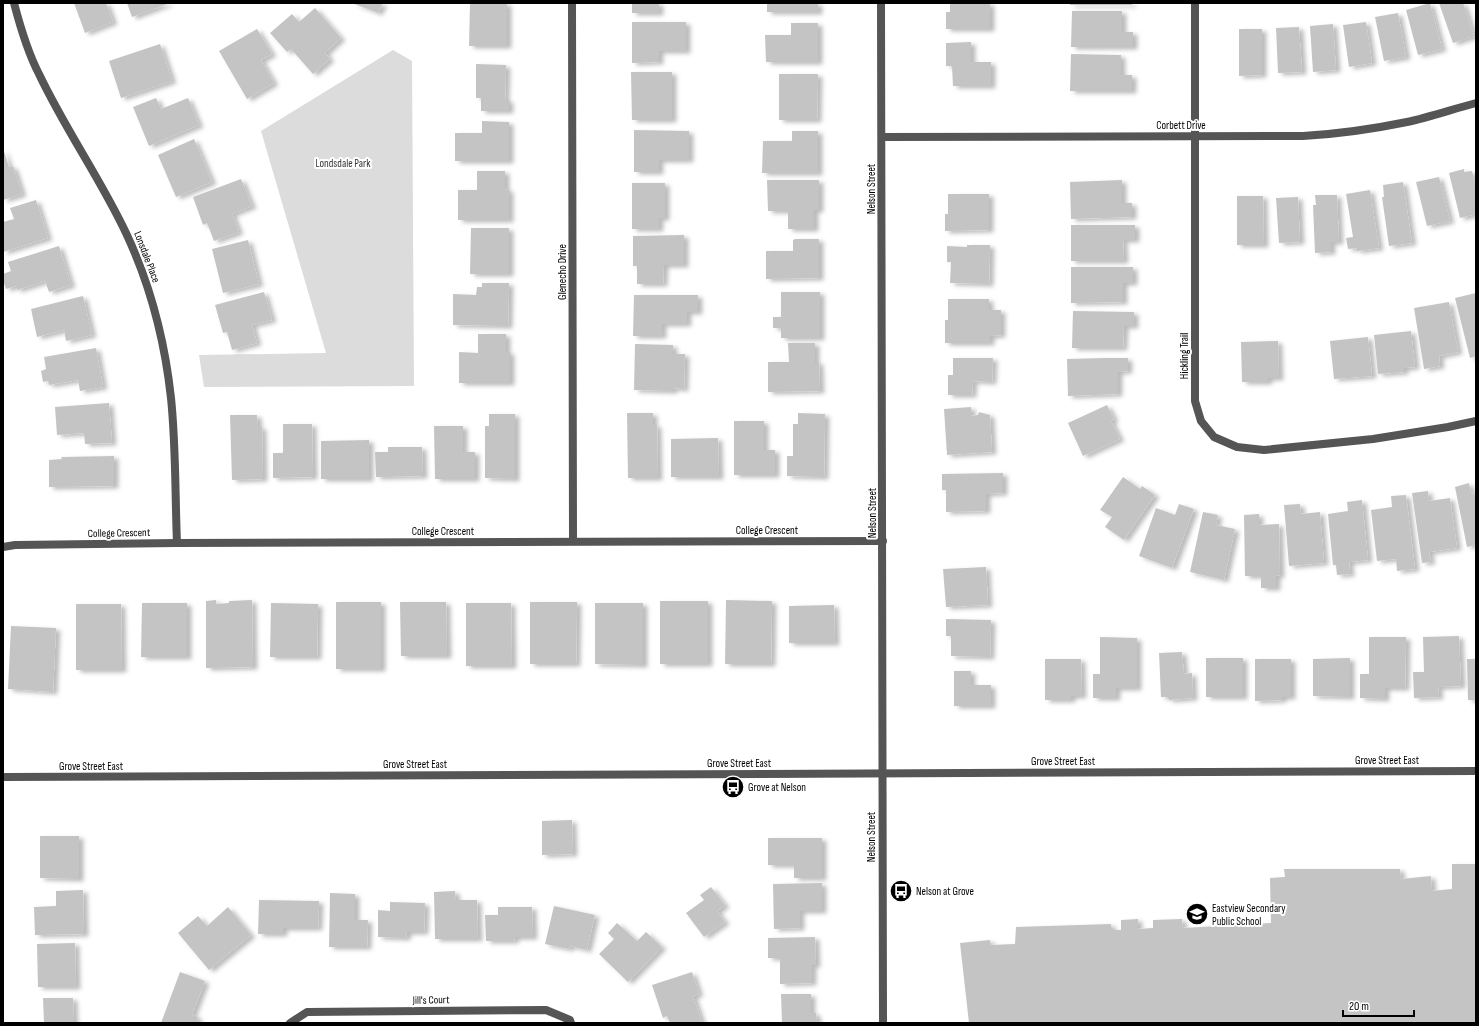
<svg xmlns="http://www.w3.org/2000/svg" width="1479" height="1026" viewBox="0 0 1479 1026" font-family="'Sofia Sans Condensed',sans-serif">
  <style>
    .green { fill: #dcdcdc }
    .building { fill: #c4c4c4; filter: url(#shadow) }
    .lines { fill: none; stroke-linecap: round; stroke-linejoin: round }
    .minor { stroke: #555; stroke-width: 8 }
    .tertiary { stroke: #555; stroke-width: 8 }
    .labels { text-anchor: middle; dominant-baseline: central; stroke-width: 4; stroke-linejoin: round; paint-order: stroke }
    .street-label { font-size: 11px; fill: #000; stroke: #fff }
    .park-label { font-size: 11px; fill: #333; stroke: #fff }
    .poi-label { font-size: 11px; fill: #000; stroke: #fff; text-anchor: start }
  </style>
  <defs>
    <filter id="shadow"><feDropShadow dx="4.5" dy="2.5" stdDeviation="2" flood-color="#0004"/></filter>
  </defs>
  <rect width="100%" height="100%" fill="#fff"/>
  <!-- green -->
  <path class="green" d="M393,50L412,61L414,386L204,387L199,355L326,353L261,131Z"/>
  <!-- building -->
  <g class="building">
    <path d="M74,3H106L113,22L85,33Z"/>
    <path d="M127,3H170L132,17Z"/>
    <path d="M352,3H383L378,13Z"/>
    <path d="M470,3H507V46H469Z"/>
    <rect x="632" y="3" width="27" height="10"/>
    <rect x="767" y="3" width="51" height="9"/>
    <path d="M950,3H990V29H946V12H950Z"/>
    <rect x="1070" y="3" width="62" height="2"/>
    <path d="M1430,3L1442,49L1418,55L1406,10Z"/>
    <path d="M1439,3H1463L1474,36L1453,43Z"/>
    <path d="M315,8L341,38L325,53L330,59L313,74L291,49L287,52L270,33L292,14L299,22Z"/>
    <path d="M1072,11H1122V32H1133V47H1071Z"/>
    <path d="M1398,13L1406,57L1384,61L1375,17Z"/>
    <path d="M632,22H686V51H659V62L632,63Z"/>
    <path d="M1366,22L1372,63L1349,67L1343,25Z"/>
    <path d="M791,23H818V62H766L765,35H791Z"/>
    <path d="M1333,24L1336,70L1313,72L1310,26Z"/>
    <path d="M1299,27L1302,72L1278,73L1276,28Z"/>
    <path d="M257,29L272,54L261,60L274,83L247,99L219,51Z"/>
    <path d="M1239,29H1262V75L1239,76Z"/>
    <path d="M971,42V62H991V86H953L952,66H946V43Z"/>
    <path d="M160,44L172,81L121,98L109,61Z"/>
    <path d="M1071,54L1121,55V75H1132V91H1070Z"/>
    <path d="M476,64L506,65L505,100H509V111H481V98H476Z"/>
    <path d="M631,72H672V120H632Z"/>
    <path d="M779,74H818L817,120H779Z"/>
    <path d="M156,98L161,109L188,98L199,125L149,146L133,107Z"/>
    <path d="M482,121L509,122V161H455V133H482Z"/>
    <path d="M634,130L689,131V160H659V172H634Z"/>
    <path d="M792,131H818V173H762L763,141H792Z"/>
    <path d="M194,139L212,182L176,197L158,155Z"/>
    <path d="M3,148L9,167L13,166L22,194L3,200Z"/>
    <path d="M1464,169V172L1472,171L1476,186V214L1460,218L1449,173Z"/>
    <path d="M477,171H505V190L509,189V220H458V190H477Z"/>
    <path d="M1439,177L1450,221L1427,226L1416,182Z"/>
    <path d="M241,179L252,206L232,214L239,232L214,241L207,223L203,225L193,197Z"/>
    <path d="M767,180H819V210H814V229H788V211H768Z"/>
    <path d="M1122,180V203H1132V217L1071,219L1070,182Z"/>
    <path d="M1403,182L1412,243L1389,246L1382,197H1384L1383,185Z"/>
    <path d="M632,183H665V218H659V229H632Z"/>
    <path d="M1370,190L1379,248L1357,251V248L1348,249L1346,238L1353,237L1346,194Z"/>
    <path d="M948,194H989V230L945,231V214H948Z"/>
    <path d="M1315,195H1337L1339,242H1331V252L1315,253L1313,205H1316Z"/>
    <path d="M1237,196H1263L1264,245H1237Z"/>
    <path d="M1298,197L1300,242L1279,243L1276,198Z"/>
    <path d="M36,200L48,238L3,252V222L14,219L10,208Z"/>
    <path d="M1071,225H1135V240H1123L1124,261H1071Z"/>
    <path d="M471,228H509V274H470Z"/>
    <path d="M684,235V265H664L663,284H637V266H633V236Z"/>
    <path d="M795,239H819V278L766,279V251H793V240Z"/>
    <path d="M248,240L259,284L223,293L212,249Z"/>
    <path d="M967,245H990L989,284L950,283L951,262H947V246L967,247Z"/>
    <path d="M59,246L71,285L49,292L45,281L17,290L16,286L6,289L3,280V274L11,271L8,262Z"/>
    <path d="M1071,267H1133V283H1123V302L1071,303Z"/>
    <path d="M482,283H509L508,326L453,325V294L476,295L477,287H482Z"/>
    <path d="M264,292L272,320L252,325L257,343L232,350L227,332L223,333L215,305Z"/>
    <path d="M781,292H820V338H781V328H773V317H781Z"/>
    <path d="M1476,293V356L1470,358L1455,298Z"/>
    <path d="M634,295H698V312H687V324H662V336H633Z"/>
    <path d="M83,296L92,335L66,341L64,330L37,337L31,309Z"/>
    <path d="M948,299H989V310H1001V335L990,336V343H945V320H948Z"/>
    <path d="M1449,302L1458,352L1439,356L1440,366L1424,369L1414,308Z"/>
    <path d="M1073,311L1134,312V326H1124L1123,348H1072Z"/>
    <path d="M1411,331L1415,367L1404,368V372L1378,374L1374,335Z"/>
    <path d="M478,334H506V352H510V383H459V352L478,353Z"/>
    <path d="M1368,337L1372,376L1334,379L1330,341Z"/>
    <path d="M1278,341L1279,378H1268V382H1242L1241,342Z"/>
    <path d="M788,343H815V362H819L820,391L768,392V362H789Z"/>
    <path d="M635,344L673,345V354H685L684,389L673,388V391L634,390Z"/>
    <path d="M96,348L103,387L80,391L78,380L49,385L48,381L43,382L41,371L46,369L44,357Z"/>
    <path d="M953,358H993L992,382L973,381L972,395H948V375H953Z"/>
    <path d="M1105,358H1128V371L1118,372V394L1068,396L1067,359Z"/>
    <path d="M109,403L112,443L85,444L84,433L57,435L55,407Z"/>
    <path d="M1107,405L1114,419L1111,421L1120,439L1083,456L1068,423Z"/>
    <path d="M971,407V416L978,415L979,412L990,415L992,452L947,455L944,409Z"/>
    <path d="M627,413H653V425H657L658,478H628Z"/>
    <path d="M798,413L825,414L824,477L787,476V456H793V424H798Z"/>
    <path d="M489,414H515V479L485,478V426H489Z"/>
    <path d="M230,415H257L258,427H262L263,479L232,480Z"/>
    <path d="M734,421H764V450H775V475H734Z"/>
    <path d="M283,424H312L313,477L273,478V453H283Z"/>
    <path d="M434,426H463V452H475V479H435Z"/>
    <path d="M718,438L719,477H671V439Z"/>
    <path d="M369,440V479H321V441Z"/>
    <path d="M388,447H422L423,476L376,477L375,452H388Z"/>
    <path d="M114,456V486L49,487V460L62,459L61,457Z"/>
    <path d="M1003,473V493L986,494V511L946,512V490H942V474Z"/>
    <path d="M1123,477L1140,489L1142,486L1155,495L1124,540L1105,527L1112,517L1100,510Z"/>
    <path d="M1469,483L1471,494L1476,493V545L1467,547L1455,487Z"/>
    <path d="M1428,491L1429,501L1450,498L1457,548L1429,552L1431,562L1422,563L1412,493Z"/>
    <path d="M1406,495L1415,569L1397,571L1396,559L1377,561L1371,510L1392,507L1391,496Z"/>
    <path d="M1362,500L1368,560L1349,562L1350,574L1337,575L1336,565H1333L1328,514L1348,511L1347,502Z"/>
    <path d="M1179,504L1194,509L1172,568L1139,556L1156,508L1175,515Z"/>
    <path d="M1300,504L1301,514L1320,512L1324,563L1289,566L1284,505Z"/>
    <path d="M1203,512L1218,515L1216,525L1235,529L1224,580L1190,572Z"/>
    <path d="M1259,514V525L1279,524L1280,575L1276,576V588H1261V576H1245L1244,515Z"/>
    <path d="M986,567L988,605L946,607L943,569Z"/>
    <path d="M216,600V604L229,603V601L252,600L253,667L206,668V601Z"/>
    <path d="M726,600L772,601L771,664H725Z"/>
    <rect x="660" y="601" width="48" height="63"/>
    <rect x="336" y="602" width="45" height="67"/>
    <path d="M400,602H446L447,656H401Z"/>
    <path d="M530,602H577L576,664H530Z"/>
    <path d="M142,603H187V657H141Z"/>
    <path d="M271,603L318,604L317,657H270Z"/>
    <path d="M466,603H511L512,666H466Z"/>
    <path d="M595,603H643V665L595,664Z"/>
    <path d="M76,604H121L122,670H76Z"/>
    <path d="M834,605L835,643H789V606Z"/>
    <path d="M946,619L991,620L990,657L951,656V636H946Z"/>
    <path d="M11,626L56,628L53,692L8,689Z"/>
    <path d="M1459,636L1461,686L1438,687L1439,697L1414,698L1413,672H1424L1423,637Z"/>
    <path d="M1100,637L1137,638V688H1116V698H1093V674H1100Z"/>
    <path d="M1369,637H1406L1405,688H1385V699L1360,698V674H1369Z"/>
    <path d="M1182,652L1184,674L1192,673L1193,698L1169,700L1168,697H1161L1159,653Z"/>
    <rect x="1206" y="658" width="37" height="39"/>
    <path d="M1350,658V697L1313,696V659Z"/>
    <path d="M1045,659H1081L1082,696H1071V700H1045Z"/>
    <path d="M1255,659H1291V697H1282V700L1255,701Z"/>
    <path d="M1467,659H1476V700H1468Z"/>
    <path d="M954,671H971V685H991V706H954Z"/>
    <path d="M572,820L573,854L542,855V821Z"/>
    <path d="M40,836H79V879L40,878Z"/>
    <path d="M768,838H822V878H794V865H768Z"/>
    <path d="M1452,864H1476V1023H969L960,943L990,940L991,945L1015,944L1016,927L1111,924L1112,930H1121V920L1138,919V929L1153,928V920L1182,919L1183,928L1271,923L1270,878L1285,877L1284,869H1400L1401,879L1431,876L1432,891L1452,889Z"/>
    <path d="M822,883V911H800V928L774,929L773,884Z"/>
    <path d="M711,887L725,905L717,911L725,922L704,937L686,913L704,900L700,895Z"/>
    <path d="M83,890L84,934L35,935L34,907L56,906V891Z"/>
    <path d="M455,891L456,900H477L478,939H435L434,892Z"/>
    <path d="M330,893L355,894V920H368L367,947H329Z"/>
    <path d="M259,900L319,901L318,928H283V934H258Z"/>
    <path d="M390,902L425,903L424,932H407L406,938L378,937V910L390,911Z"/>
    <path d="M554,906L595,915L587,950L570,946L569,949L545,944Z"/>
    <path d="M228,907L251,935L209,970L178,933L198,916L207,926Z"/>
    <path d="M498,907H532L533,937H515L514,941H486L485,915H498Z"/>
    <path d="M617,923L637,941L646,932L662,947L628,982L599,954L614,939L608,933Z"/>
    <path d="M815,937L816,965H812V983L780,984V958H768V938Z"/>
    <path d="M75,943L76,987H38L37,944Z"/>
    <path d="M180,972L205,981L192,1015L198,1017L196,1023H161Z"/>
    <path d="M692,972L699,994L693,996L702,1023H670L667,1016L663,1018L652,985Z"/>
    <path d="M781,994H811V1013H816L817,1023H782Z"/>
    <path d="M43,998H73L74,1023H44Z"/>
  </g>
  <g class="lines">
    <!-- minor -->
    <g class="minor">
      <path d="M14,3C20,26 28,53 39,74C65,129 100,178 126,233C150,284 165,343 171,398C176,446 175,495 177,543"/>
      <path d="M572,3L573,541"/>
      <path d="M881,3L883,1023"/>
      <path d="M1195,3V401L1201,421L1214,437L1237,447L1264,450L1373,439L1448,427L1476,421"/>
      <path d="M882,137L1303,136C1338,134 1373,129 1407,122C1430,117 1453,109 1476,103"/>
      <path d="M3,547L15,545L177,543L883,541"/>
      <path d="M290,1023L307,1012L546,1010L570,1020L571,1023"/>
    </g>
    <!-- tertiary -->
    <path class="tertiary" d="M3,777L1476,771"/>
  </g>
  <!-- icons -->
  <defs>
    <g id="bus-disc" transform="scale(1.15)"><circle r="9.5" fill="#000" stroke="#fff"/><path d="M-5-6H5V4H4V6H2V4H-2V6H-4V4H-5ZM-3.5-4V0h7V-4ZM-3.5 1.2v1.5H-2V1.2ZM2 1.2v1.5H3.5V1.2Z" fill="#fff"/></g>
    <g id="school-disc" transform="scale(1.15)"><circle r="9.5" fill="#000" stroke="#fff"/><path d="M0-5L7-2L0 1L-7-2ZM-4 1L0 2.5L4 1V4Q0 6-4 4Z" fill="#fff"/></g>
  </defs>
  <g fill-rule="evenodd">
    <use href="#bus-disc" x="733" y="787"/>
    <use href="#bus-disc" x="901" y="891"/>
    <use href="#school-disc" x="1197" y="914"/>
  </g>
  <g class="labels">
    <!-- street labels -->
    <g class="street-label">
      <text x="1181" y="125">Corbett Drive</text>
      <text transform="translate(871 189) rotate(-90)">Nelson Street</text>
      <text transform="translate(147 257) rotate(69)">Lonsdale Place</text>
      <text transform="translate(562 272) rotate(-90)">Glenecho Drive</text>
      <text transform="translate(1184 356) rotate(-90)">Hickling Trail</text>
      <text transform="translate(872 513) rotate(-90)">Nelson Street</text>
      <text x="767" y="530">College Crescent</text>
      <text x="443" y="531">College Crescent</text>
      <text transform="translate(119 533) rotate(-1)">College Crescent</text>
      <text x="1387" y="760">Grove Street East</text>
      <text x="1063" y="761">Grove Street East</text>
      <text x="739" y="763">Grove Street East</text>
      <text x="415" y="764">Grove Street East</text>
      <text x="91" y="766">Grove Street East</text>
      <text transform="translate(871 837) rotate(-90)">Nelson Street</text>
      <text transform="translate(431 1000) rotate(-1)">Jill's Court</text>
    </g>
    <!-- park labels -->
    <g class="park-label">
      <text x="343" y="163">Londsdale Park</text>
    </g>
    <!-- poi labels -->
    <g class="poi-label">
      <text x="748" y="787">Grove at Nelson</text>
      <text x="916" y="891">Nelson at Grove</text>
      <text x="1212" y="908">Eastview Secondary<tspan x="1212" dy="13">Public School</tspan></text>
    </g>
  </g>
  <!-- border -->
  <rect width="1479" height="1026" fill="none" stroke="#000000" stroke-width="8"/>
  <!-- scale -->
  <path d="M1343 1010v6h71v-6" fill="none" stroke="#000000" stroke-width="2"/>
  <text x="1349" y="1010" font-size="12" fill="#000000" stroke="#ffffff" stroke-width="3" paint-order="stroke">20 m</text>
</svg>
